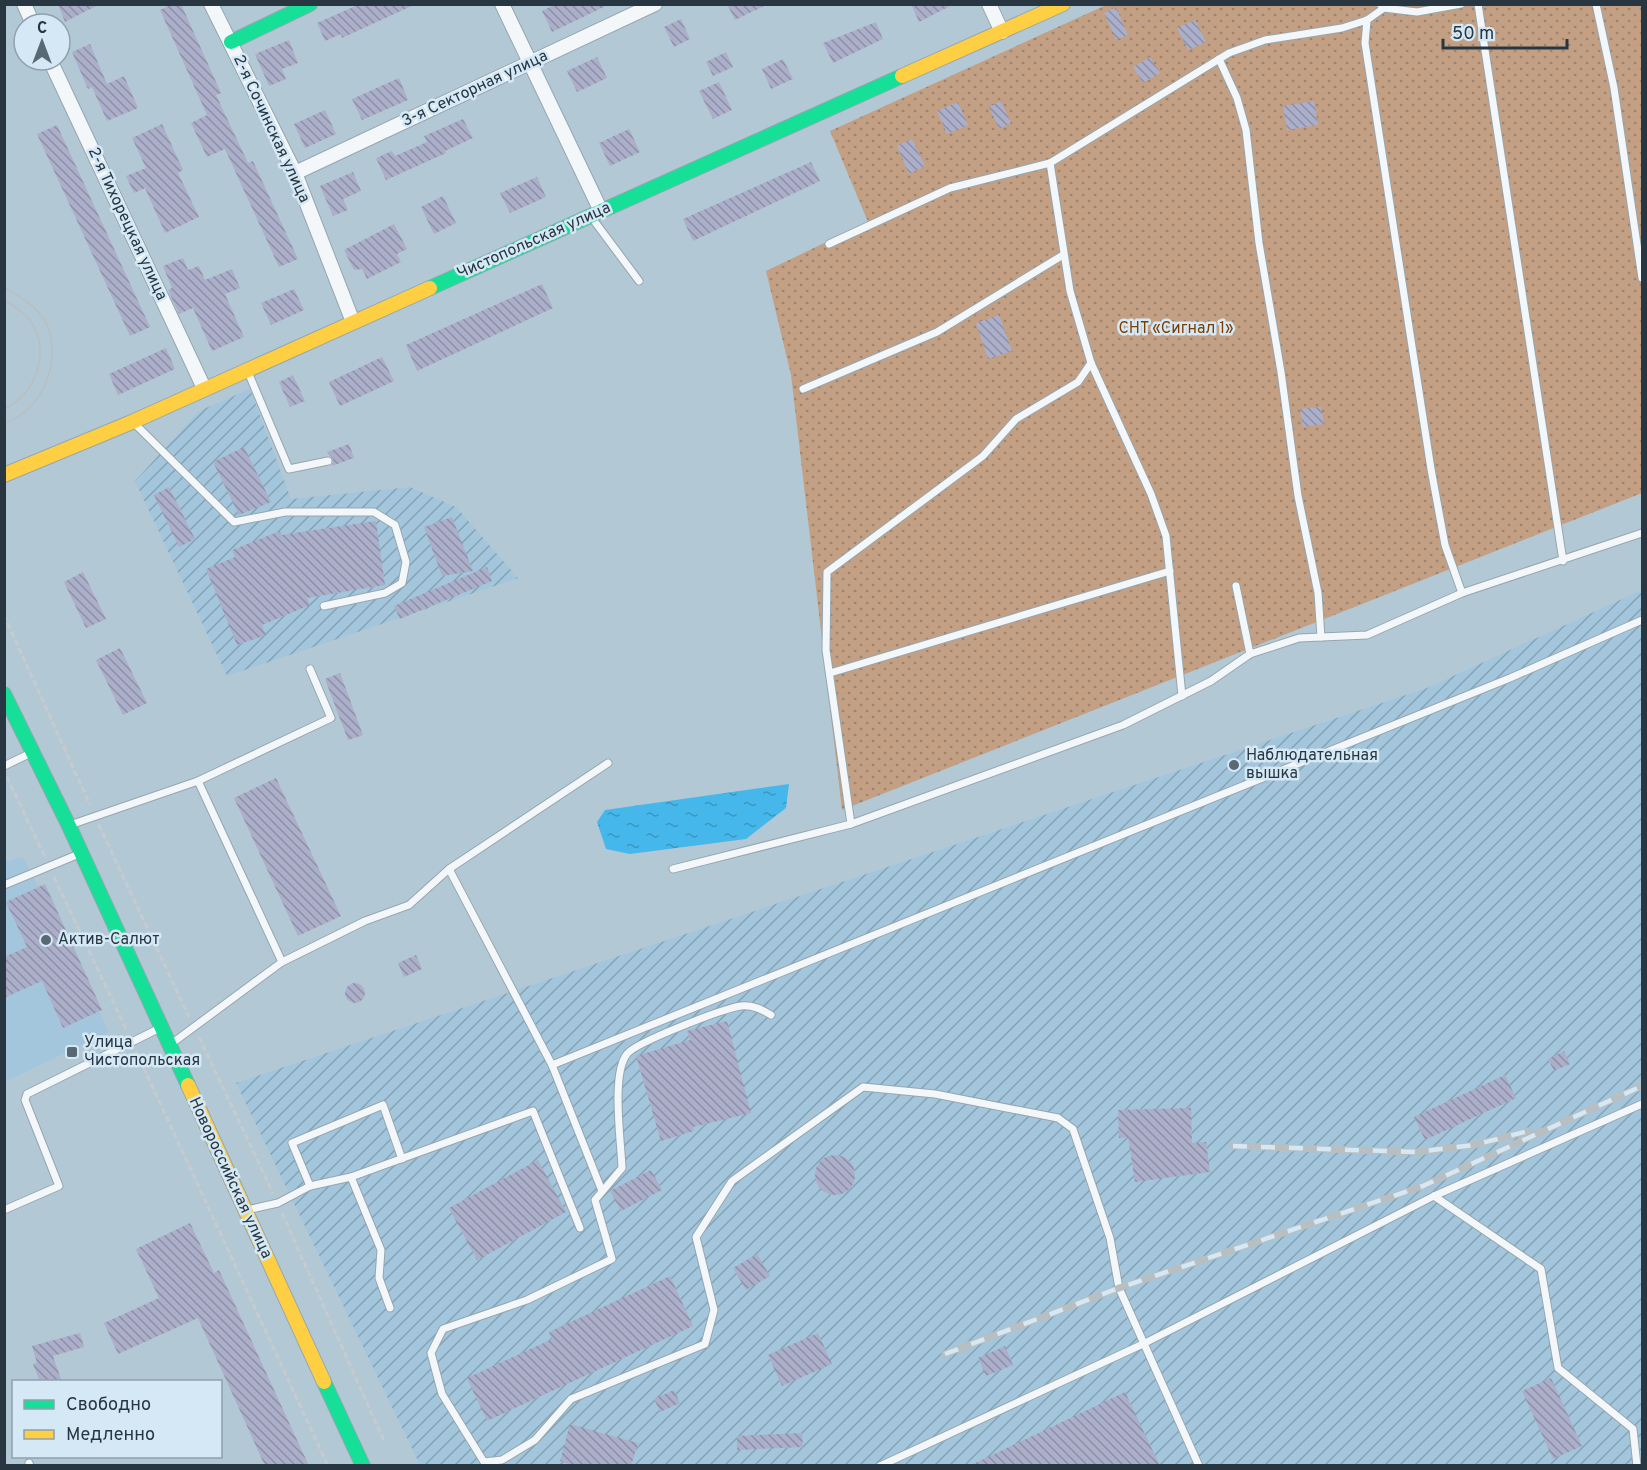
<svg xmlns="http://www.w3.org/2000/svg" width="1647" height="1470" viewBox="0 0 1647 1470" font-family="Overpass,sans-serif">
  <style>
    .built { fill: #a3c6dc }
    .industrial { fill: url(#industrial-furrows) }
    .garden { fill: url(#garden-dots) }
    .water { fill: url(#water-ripples) }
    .building { fill: url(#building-back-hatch) }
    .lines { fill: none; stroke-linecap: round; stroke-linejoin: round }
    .lane-casing { stroke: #95a6b0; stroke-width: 9 }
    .street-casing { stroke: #95a6b0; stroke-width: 16 }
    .fast-casing { stroke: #95a6b0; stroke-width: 16 }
    .slow-casing { stroke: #95a6b0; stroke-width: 16 }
    .path { stroke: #c5cbcf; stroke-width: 3; stroke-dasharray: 6 3; stroke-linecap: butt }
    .lane { stroke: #f4f7f9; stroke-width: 7 }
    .street { stroke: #f4f7f9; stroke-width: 14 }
    .fast { stroke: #16e098; stroke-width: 14 }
    .slow { stroke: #ffcf43; stroke-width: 14 }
    .tram { stroke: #b9bfc1; stroke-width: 1.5 }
    .rail-casing { stroke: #b9bfc1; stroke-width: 7 }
    .rail { stroke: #d5e8f5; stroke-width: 4.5; stroke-dasharray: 14; stroke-linecap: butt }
    .poi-dot { fill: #586974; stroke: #d5e8f5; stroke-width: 2 }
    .labels { text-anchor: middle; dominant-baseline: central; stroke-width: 5; stroke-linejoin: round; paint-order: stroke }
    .street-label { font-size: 16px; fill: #273640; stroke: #d5e8f5 }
    .park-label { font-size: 16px; fill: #7c3e00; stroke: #d5e8f5 }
    .poi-label { font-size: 16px; fill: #273640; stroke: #d5e8f5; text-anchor: start }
  </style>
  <defs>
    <pattern id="industrial-furrows" width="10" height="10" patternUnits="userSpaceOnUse" patternTransform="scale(1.5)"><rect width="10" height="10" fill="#a3c6dc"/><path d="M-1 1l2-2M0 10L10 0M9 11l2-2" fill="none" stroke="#85a2b4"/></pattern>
    <pattern id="garden-dots" width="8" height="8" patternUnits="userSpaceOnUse" patternTransform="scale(1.5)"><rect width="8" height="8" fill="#c3a084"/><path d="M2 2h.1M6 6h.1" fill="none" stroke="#9e836d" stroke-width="1.8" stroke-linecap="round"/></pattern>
    <pattern id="water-ripples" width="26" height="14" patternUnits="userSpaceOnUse" patternTransform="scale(1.5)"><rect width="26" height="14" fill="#45b7ea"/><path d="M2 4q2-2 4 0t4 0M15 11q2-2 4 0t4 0" fill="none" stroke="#3a96bf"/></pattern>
    <pattern id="building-back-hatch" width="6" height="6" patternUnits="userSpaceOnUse" patternTransform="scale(1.5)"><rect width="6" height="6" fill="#acafc9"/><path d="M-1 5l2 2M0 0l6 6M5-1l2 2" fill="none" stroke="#8c8fa5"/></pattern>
  </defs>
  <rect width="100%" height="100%" fill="#b3c8d5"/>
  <!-- built -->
  <path class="built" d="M23,857L109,1032L9,1080L4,1078V862Z"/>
  <!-- industrial -->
  <g class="industrial">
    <path d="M250,389L291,499L410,487L456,507L518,578L227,676L135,481L199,411Z"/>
    <path d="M1642,590V1465H420L236,1083L1427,688Z"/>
  </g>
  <!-- garden -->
  <path class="garden" d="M1106,5H1642V493L842,810L791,375L766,271L868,222L830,131Z"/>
  <!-- water -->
  <path class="water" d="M789,784L786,808L746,839L630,854L606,849L597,822L605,810Z"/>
  <!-- building -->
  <g class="building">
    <path d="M58,4H100L65,22Z"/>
    <path d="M172,4H181L221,93L216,95L248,163L253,161L298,259L279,267L225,149L207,157L191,123L207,115L160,10Z"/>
    <path d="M360,4H416L342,38L341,34L325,41L317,23Z"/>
    <path d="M556,4H610L552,32L542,11Z"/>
    <path d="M727,4H768L735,20Z"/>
    <path d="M911,4H954L919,22Z"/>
    <path d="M1116,7L1128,35L1116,40L1104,13Z"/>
    <path d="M681,19L690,39L674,47L664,27Z"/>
    <path d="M1195,20L1206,42L1188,50L1177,28Z"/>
    <path d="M876,22L883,39L833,63L823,43Z"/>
    <path d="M289,40L298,63L282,69L286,79L269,86L255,54Z"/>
    <path d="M90,44L107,84L124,76L138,108L107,121L92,87L88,89L72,52Z"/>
    <path d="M726,52L733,67L713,76L706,62Z"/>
    <path d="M597,57L607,78L577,92L567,71Z"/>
    <path d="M1150,57L1160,73L1143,83L1133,67Z"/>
    <path d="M783,59L793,79L771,89L762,69Z"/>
    <path d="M399,78L408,100L362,120L352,99Z"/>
    <path d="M719,82L732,110L713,119L699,91Z"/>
    <path d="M1001,101L1011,123L999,129L989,107Z"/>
    <path d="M1314,101L1318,125L1287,130L1283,106Z"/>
    <path d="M958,102L968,125L947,134L937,111Z"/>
    <path d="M325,110L336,134L305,148L294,124Z"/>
    <path d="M463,119L473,138L445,151L446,153L386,180L376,158L392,151L395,156L427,142L424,136Z"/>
    <path d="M162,124L183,170L178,173L199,217L165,233L145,188L134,193L126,176L146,168L132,138Z"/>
    <path d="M57,125L150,327L130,336L37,134Z"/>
    <path d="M629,129L640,152L610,166L599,143Z"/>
    <path d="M912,139L925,166L909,174L897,146Z"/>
    <path d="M811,162L820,181L693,241L683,219Z"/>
    <path d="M353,172L361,191L343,199L348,210L333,216L320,186Z"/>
    <path d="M537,177L546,197L510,213L500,193Z"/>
    <path d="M443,196L456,223L434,234L421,207Z"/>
    <path d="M394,224L407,249L397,254L401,262L367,279L362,269L354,270L344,250Z"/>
    <path d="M183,258L188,270L199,266L205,280L232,269L240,288L225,294L244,337L212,351L193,308L179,314L168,290L172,288L163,266Z"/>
    <path d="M542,284L553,308L417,371L406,345Z"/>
    <path d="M294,289L304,310L271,325L261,303Z"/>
    <path d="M999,315L1012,351L988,359L976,323Z"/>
    <path d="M166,348L175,369L118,395L109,374Z"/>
    <path d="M382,357L394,381L340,406L329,382Z"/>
    <path d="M293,375L305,401L290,407L279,382Z"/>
    <path d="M1321,407L1324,424L1303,427L1300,409Z"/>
    <path d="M349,444L354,458L332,466L333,459L327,452Z"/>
    <path d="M244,447L271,502L239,515L213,462Z"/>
    <path d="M169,487L195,539L179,547L154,495Z"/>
    <path d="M452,517L473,571L442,576L424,527Z"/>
    <path d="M376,521L385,585L307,598L310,605L262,625L266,635L237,645L206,569L235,557L232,550L280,531L281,535Z"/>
    <path d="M487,567L492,581L400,619L394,606Z"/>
    <path d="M83,572L106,619L86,628L64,582Z"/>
    <path d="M120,648L147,703L123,715L96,660Z"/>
    <path d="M340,673L363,735L348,740L325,679Z"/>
    <path d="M276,778L341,916L298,936L234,798Z"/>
    <path d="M45,884L102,1010L63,1028L42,981L4,998V957L27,947L6,902Z"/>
    <path d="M416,955L422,969L404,977L398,963Z"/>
    <circle cx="355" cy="993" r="10"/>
    <path d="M727,1021L751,1113L693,1127L694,1131L661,1141L636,1056L690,1040L687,1031Z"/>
    <path d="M1564,1051L1570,1064L1554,1071L1548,1059Z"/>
    <path d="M1505,1075L1516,1098L1425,1140L1414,1117Z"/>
    <path d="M1191,1108L1192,1143L1206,1142L1210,1172L1135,1182L1128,1137L1119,1138L1118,1110Z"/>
    <circle cx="835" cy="1175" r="20"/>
    <path d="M538,1160L566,1212L477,1260L449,1208Z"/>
    <path d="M651,1170L662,1190L621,1211L610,1191Z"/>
    <path d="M190,1223L214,1273L219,1270L309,1466H265L198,1318L118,1354L104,1323L159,1298L136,1249Z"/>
    <path d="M757,1254L770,1276L746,1290L733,1268Z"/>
    <path d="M670,1276L693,1326L487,1421L467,1378L552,1339L549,1332Z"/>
    <path d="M80,1333L84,1347L53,1356L62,1382H40L33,1364L37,1363L32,1346Z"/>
    <path d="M818,1333L832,1364L782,1386L768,1355Z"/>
    <path d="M1005,1346L1013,1365L986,1376L978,1358Z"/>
    <path d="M1551,1378L1582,1446L1553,1459L1522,1391Z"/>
    <path d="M674,1390L680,1403L660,1412L654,1399Z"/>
    <path d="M1125,1392L1160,1466H969Z"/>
    <path d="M570,1424L638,1443L631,1466H575L560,1461Z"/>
    <path d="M802,1433L803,1447L737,1450V1436Z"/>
  </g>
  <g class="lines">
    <!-- lane casing -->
    <g class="lane-casing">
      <g id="lane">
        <path d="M1380,4L1384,8L1417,12L1461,4"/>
        <path d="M1478,4L1563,561"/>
        <path d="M1596,4L1614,88L1642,278"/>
        <path d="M1367,20L1365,43L1431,469L1445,545L1462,593"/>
        <path d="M1219,59L1237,98L1246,130L1259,243L1281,372L1298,496L1318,593L1321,637"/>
        <path d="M1050,163L1070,291L1091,363L1151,494L1166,536L1182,696"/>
        <path d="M592,218L639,281"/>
        <path d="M829,244L950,188L1050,163L1229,53L1265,40L1342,28L1367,20L1384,8"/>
        <path d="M248,372L289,469L328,461"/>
        <path d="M803,389L937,332L1063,255"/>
        <path d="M134,423L234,522L285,512H374L395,525L406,562L402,583L385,593L324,606"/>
        <path d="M1236,586L1250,654"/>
        <path d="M830,673L1170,571"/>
        <path d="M4,766L31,753"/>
        <path d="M198,781L282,962"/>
        <path d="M851,824L826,650L827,572L983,456L1016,419L1078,382L1091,363"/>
        <path d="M70,825L198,781L331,718L310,669"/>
        <path d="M449,869L552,1065L602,1191"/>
        <path d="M673,869L851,824L1123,725L1211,681L1250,654L1299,638L1367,635L1462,593L1642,533"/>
        <path d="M4,885L79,854"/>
        <path d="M771,1015C761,1009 753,1005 741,1006C725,1008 636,1042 627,1054C611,1074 621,1141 622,1168L595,1200L612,1259L527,1300L443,1329L431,1353L442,1394L484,1462L502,1460L535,1440L571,1399L705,1344L714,1310L696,1237L732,1181L863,1087L935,1094L1058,1118L1073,1129L1110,1238L1119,1288L1199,1466"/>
        <path d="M171,1044L282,962L365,921L409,905L449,869L608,763"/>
        <path d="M552,1065L1510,678L1642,620"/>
        <path d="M351,1177L381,1250L379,1278L390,1308"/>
        <path d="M310,1186L292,1143L383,1105L402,1159"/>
        <path d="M1434,1196L1541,1269L1558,1368L1633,1429L1637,1466"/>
        <path d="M4,1210L59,1186L25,1100L27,1094L160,1028"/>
        <path d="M247,1210L278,1203L310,1186L351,1177L533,1111L580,1228"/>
        <path d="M29,1463L30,1466"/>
        <path d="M880,1466L1143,1344L1434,1196L1642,1104"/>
      </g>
    </g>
    <!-- street casing -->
    <g class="street-casing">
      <g id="street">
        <path d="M24,4L33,24"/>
        <path d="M211,4L295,173L353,322"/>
        <path d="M502,4L601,211"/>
        <path d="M989,4L1002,32"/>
        <path d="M50,60L204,388"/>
        <path d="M295,173L655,4"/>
      </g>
    </g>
    <!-- fast casing -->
    <g class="fast-casing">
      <g id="fast">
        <path d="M231,42L310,4"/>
        <path d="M430,288L902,76"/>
        <path d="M4,694L69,826L188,1085"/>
        <path d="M324,1382L363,1466"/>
      </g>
    </g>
    <!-- slow casing -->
    <g class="slow-casing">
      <g id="slow">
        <path d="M902,76L1063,4"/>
        <path d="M4,475L132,422L430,288"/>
        <path d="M188,1085L324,1382"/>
      </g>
    </g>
    <!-- path -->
    <g class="path">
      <path d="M4,615L90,805"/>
      <path d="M7,777L45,857"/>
      <path d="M99,825L189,1017"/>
      <path d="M54,877L127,1031"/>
      <path d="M199,1037L273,1193"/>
      <path d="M136,1051L328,1466"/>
      <path d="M282,1213L384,1441"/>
    </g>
    <!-- lane -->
    <use href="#lane" class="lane"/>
    <!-- street -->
    <use href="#street" class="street"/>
    <!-- fast -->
    <use href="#fast" class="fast"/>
    <!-- slow -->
    <use href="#slow" class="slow"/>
    <!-- tram -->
    <g class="tram">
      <path d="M4,287C19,296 35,305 44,319C65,354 44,412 4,423"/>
      <path d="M4,300C15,306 26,313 33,325C50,353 35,396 4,409"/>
    </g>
    <!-- rail casing -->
    <g class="rail-casing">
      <g id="rail">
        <path d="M1233,1146L1416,1152L1474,1145L1528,1131"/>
        <path d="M945,1354L1119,1288L1423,1186L1642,1086"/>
      </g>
    </g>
    <!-- rail -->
    <use href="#rail" class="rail"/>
  </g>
  <!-- markers -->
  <g class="poi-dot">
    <circle cx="1234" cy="765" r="6"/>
    <circle cx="46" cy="940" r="6"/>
    <rect x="66" y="1046" width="12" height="12" rx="3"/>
  </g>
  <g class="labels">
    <!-- street labels -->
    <g class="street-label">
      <text transform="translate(475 89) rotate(-25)">3-я Секторная улица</text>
      <text transform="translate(271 129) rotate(65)">2-я Сочинская улица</text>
      <text transform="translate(127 224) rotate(65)">2-я Тихорецкая улица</text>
      <text transform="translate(534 241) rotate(-24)">Чистопольская улица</text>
      <text transform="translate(230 1178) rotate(65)">Новороссийская улица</text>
    </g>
    <!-- park labels -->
    <g class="park-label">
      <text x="1176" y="329">СНТ «Сигнал 1»</text>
    </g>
    <!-- poi labels -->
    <g class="poi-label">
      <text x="1246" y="756">Наблюдательная<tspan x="1246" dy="18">вышка</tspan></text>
      <text x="58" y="940">Актив-Салют</text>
      <text x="84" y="1043">Улица<tspan x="84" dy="18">Чистопольская</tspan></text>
    </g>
  </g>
  <!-- border -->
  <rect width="1647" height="1470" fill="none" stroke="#273640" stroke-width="12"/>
  <!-- legend -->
  <rect x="12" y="1380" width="210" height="78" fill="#d5e8f5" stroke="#8fa1ad" stroke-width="1.5"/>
  <rect x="24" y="1400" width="30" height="9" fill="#16e098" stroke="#8fa1ad" stroke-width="1.5"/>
  <text x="66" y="1410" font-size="18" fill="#273640">Свободно</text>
  <rect x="24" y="1430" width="30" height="9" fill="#ffcf43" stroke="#8fa1ad" stroke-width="1.5"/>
  <text x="66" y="1440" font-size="18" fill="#273640">Медленно</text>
  <!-- north arrow -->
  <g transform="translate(42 42)"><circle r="28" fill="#d5e8f5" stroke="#8fa1ad" stroke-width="1.5"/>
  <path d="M0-4.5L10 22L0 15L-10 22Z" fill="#586974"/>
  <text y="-9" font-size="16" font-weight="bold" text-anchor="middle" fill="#273640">С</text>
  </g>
  <!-- scale -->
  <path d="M1443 39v9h124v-9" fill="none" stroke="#273640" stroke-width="3"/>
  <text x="1452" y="39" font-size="18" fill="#273640" stroke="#d5e8f5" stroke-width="4.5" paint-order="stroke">50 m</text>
</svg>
